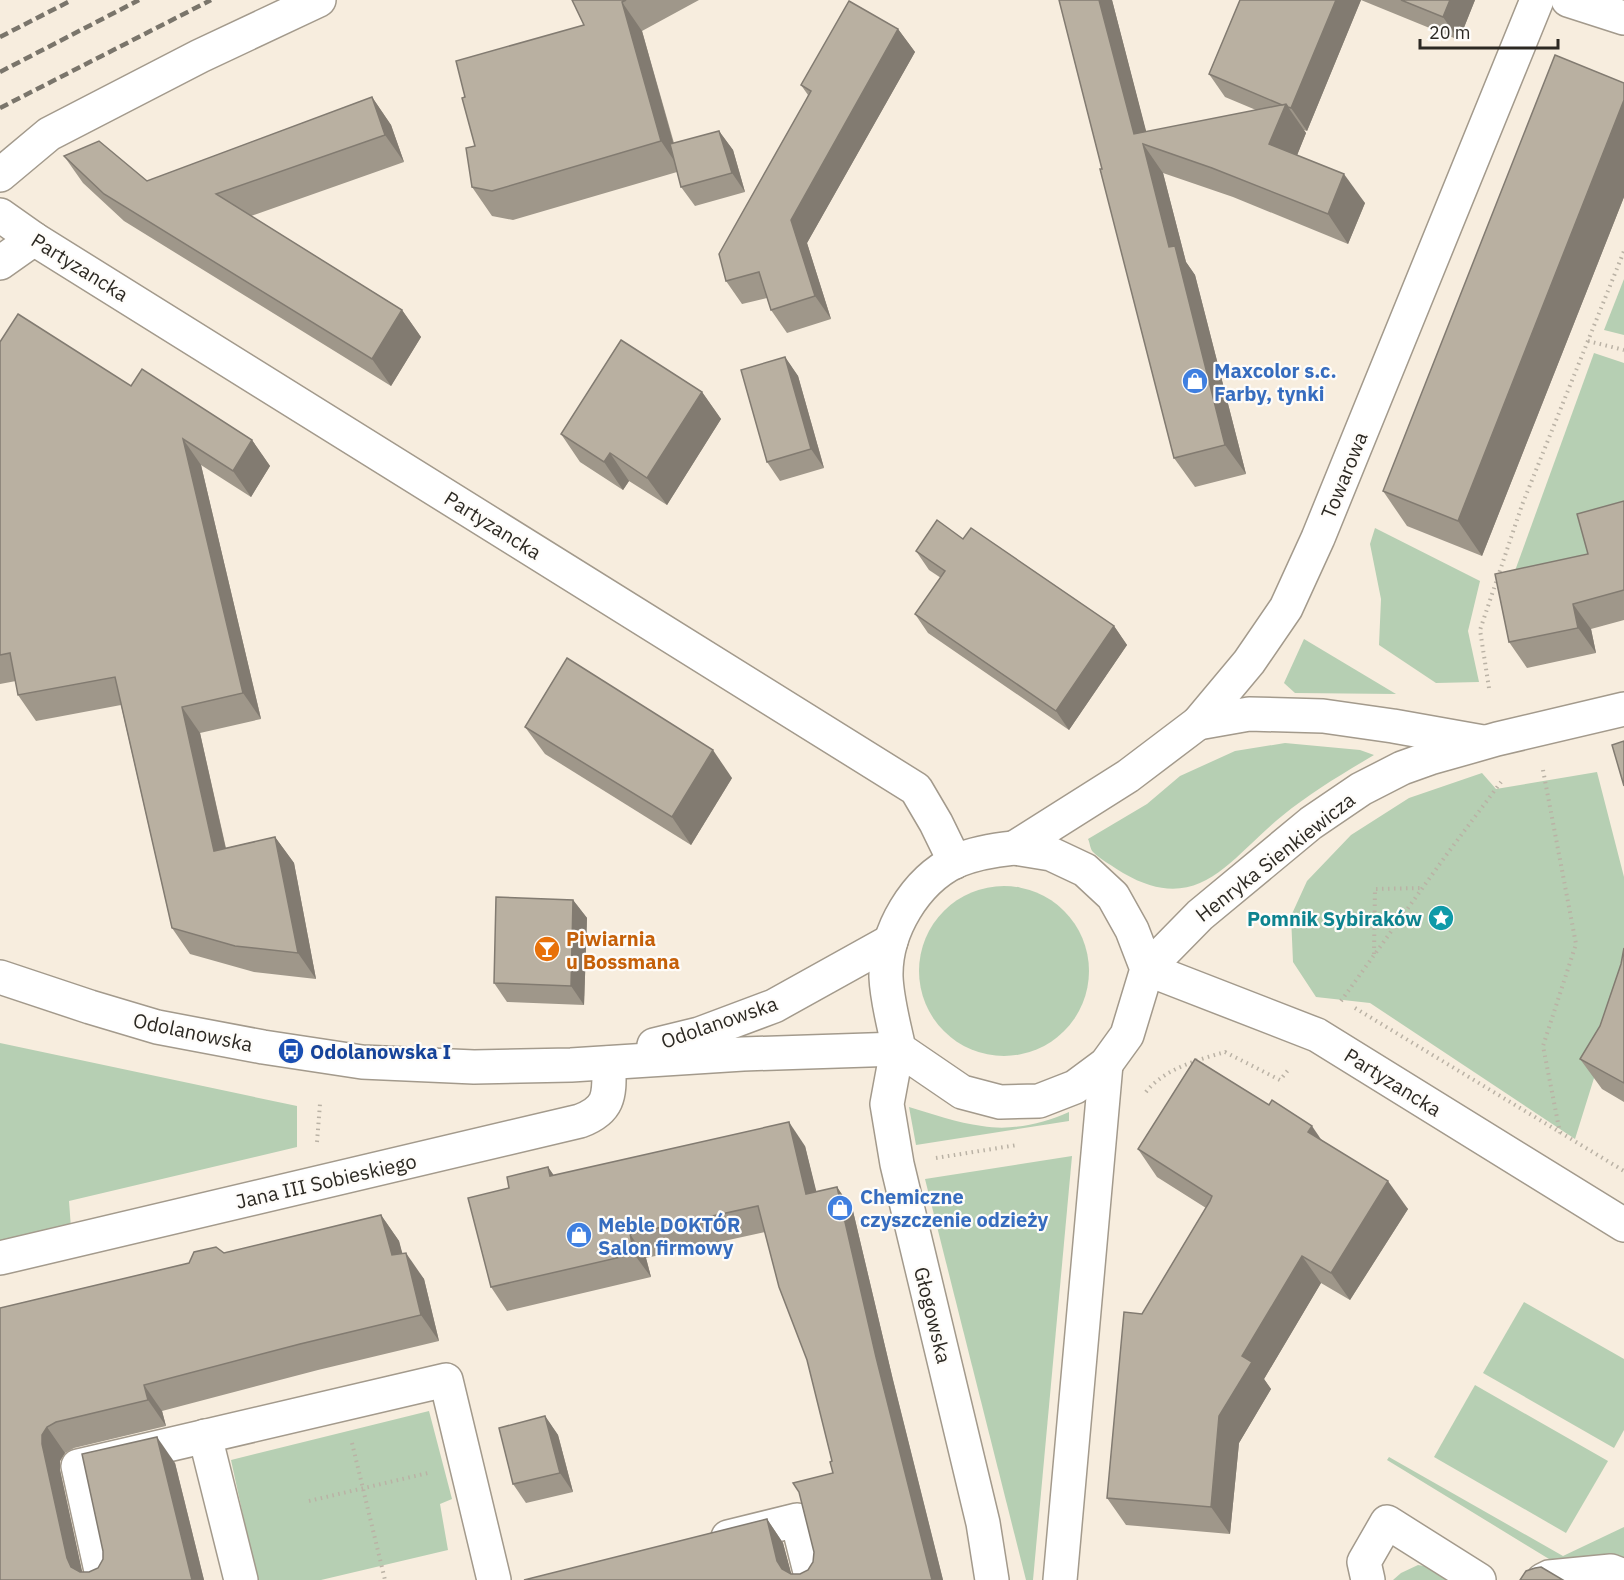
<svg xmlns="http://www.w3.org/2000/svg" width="1624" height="1580" viewBox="0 0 1624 1580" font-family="'IBM Plex Sans',sans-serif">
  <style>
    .green { fill: #b6cfb3 }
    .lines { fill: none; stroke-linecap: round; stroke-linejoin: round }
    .minor-casing { stroke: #a39a8c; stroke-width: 36 }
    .major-casing { stroke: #a39a8c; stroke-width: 36 }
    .path { stroke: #bab2a5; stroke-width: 4; stroke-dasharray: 1.5 4.5; stroke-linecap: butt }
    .minor { stroke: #fff; stroke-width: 33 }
    .major { stroke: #fff; stroke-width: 33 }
    .rail { stroke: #7a756b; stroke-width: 4.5; stroke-dasharray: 9 4.5; stroke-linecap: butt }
    .wall { fill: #9f978a }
    .shaded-wall { fill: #827b71 }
    .building { fill: #b9b0a1; stroke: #827b71; stroke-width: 1.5 }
    .labels { text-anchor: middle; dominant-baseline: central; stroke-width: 4.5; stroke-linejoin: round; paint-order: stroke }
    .street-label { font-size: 20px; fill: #2c2923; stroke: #fefcf9 }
    .shop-label { font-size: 20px; font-weight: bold; fill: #366cbe; stroke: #fefcf9; text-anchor: start }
    .culture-label { font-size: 20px; font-weight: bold; fill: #0d838f; stroke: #fefcf9; text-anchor: end }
    .food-label { font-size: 20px; font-weight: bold; fill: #c56008; stroke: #fefcf9; text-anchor: start }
    .transit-label { font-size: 20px; font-weight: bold; fill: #164399; stroke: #fefcf9; text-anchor: start }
  </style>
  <rect width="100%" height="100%" fill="#f7edde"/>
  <!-- green -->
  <g class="green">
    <path d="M1624,279V335L1604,330Z"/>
    <path d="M1594,353L1624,363V522L1595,574L1508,590Z"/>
    <path d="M1375,528L1480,581L1468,631L1479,682L1436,683L1379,645L1381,599L1370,544Z"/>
    <path d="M1304,639L1396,694L1295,693L1284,683Z"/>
    <path d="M1285,743L1360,750L1374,755C1342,774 1310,793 1282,816C1229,859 1199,917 1123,873C1114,867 1100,859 1093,852C1090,849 1090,843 1088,839L1147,804L1180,776L1235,751Z"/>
    <path d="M1597,772L1624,877V982L1575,1139L1370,1003L1316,997L1293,962L1291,916L1307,881L1351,835L1409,798L1482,773L1496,789Z"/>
    <circle cx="1004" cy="971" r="85"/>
    <path d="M0,1043L297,1106V1147L69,1201L71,1228L0,1243Z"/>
    <path d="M909,1107C933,1114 957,1123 982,1126C1011,1131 1042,1124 1069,1112V1121L916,1145Z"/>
    <path d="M1072,1156L1033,1580H1026L925,1179Z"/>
    <path d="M1524,1302L1624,1359V1430L1614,1448L1483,1373Z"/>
    <path d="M1475,1385L1608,1461L1566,1533L1434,1457Z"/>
    <path d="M429,1411L452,1499L440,1504L448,1550L321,1580H257L231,1460Z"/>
    <path d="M1389,1457L1563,1556L1624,1527V1565L1554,1562L1387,1460Z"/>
    <path d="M1418,1565L1444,1569L1456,1580H1393L1401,1573Z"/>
  </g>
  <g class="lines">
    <!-- minor casing -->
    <g class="minor-casing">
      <g id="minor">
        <path d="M1568,0L1624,18"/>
        <path d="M0,175L49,134L200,56L319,0"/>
        <path d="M0,215L34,239L916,789L936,823L955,862"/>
        <path d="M0,263L34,239"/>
        <path d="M1198,723L1249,714L1323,716L1393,726L1483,742"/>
        <path d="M1147,969L1317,1035L1624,1225"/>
        <path d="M0,1258L580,1121C612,1109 609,1093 609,1063"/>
        <path d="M205,1436L241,1580"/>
        <path d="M728,1537L797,1520L812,1580"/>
        <path d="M103,1580L78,1466L446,1380L494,1580"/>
        <path d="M1368,1580L1364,1562L1387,1522L1479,1580"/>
        <path d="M1543,1580L1549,1577L1611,1571L1624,1576"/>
      </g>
    </g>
    <!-- major casing -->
    <g class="major-casing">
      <g id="major">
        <path d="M1014,848L1128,776L1198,723L1249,662L1286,608L1318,538L1537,0"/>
        <path d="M1014,848L1051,854L1085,870L1113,896L1132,930L1147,969L1127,1035L1106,1064L1075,1087L1039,1101L1000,1102L962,1092L899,1049C894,1025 887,1001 886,977C885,931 915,881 956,861C975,853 994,850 1014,848Z"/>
        <path d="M1147,969L1200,915L1311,823L1361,789L1402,768L1430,758L1497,739L1624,709"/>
        <path d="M0,977L90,1007L157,1027L263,1047L362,1062L474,1067L571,1065L743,1054L899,1049"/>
        <path d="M654,1045L699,1034L774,1006L891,941"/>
        <path d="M899,1049L894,1066L887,1104L897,1164L983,1523L992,1580"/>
        <path d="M1060,1580L1106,1064"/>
      </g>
    </g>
    <!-- path -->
    <g class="path">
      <path d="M1588,341L1624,350"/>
      <path d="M1489,688L1480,630L1522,505L1624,251"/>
      <path d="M1543,770L1576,944L1543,1046L1560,1133"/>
      <path d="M1374,954L1375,889L1421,888"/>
      <path d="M1341,1001L1447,854L1501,782"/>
      <path d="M1355,1008L1624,1171"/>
      <path d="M1146,1092C1164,1069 1197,1060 1225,1052L1280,1080L1289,1069"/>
      <path d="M317,1142L320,1104"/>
      <path d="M936,1158L1017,1145"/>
      <path d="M352,1443L385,1580"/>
      <path d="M309,1501L428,1473"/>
    </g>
    <!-- minor -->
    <use href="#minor" class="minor"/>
    <!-- major -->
    <use href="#major" class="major"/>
    <!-- rail -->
    <g class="rail">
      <path d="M0,37L72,0"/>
      <path d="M0,72L139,0"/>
      <path d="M0,108L211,0"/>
    </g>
  </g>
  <!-- wall -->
  <g class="wall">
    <path d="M572,0H699L642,31L674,143L719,131L733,150L745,192L695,206L681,187L677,172L513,220L492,216L472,187L475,146L465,97L584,25Z"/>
    <path d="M1059,0H1112L1146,132L1256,110L1225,97L1209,74L1240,0H1475L1459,40L1361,0L1307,131L1304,130L1306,133L1297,155L1365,203L1348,244L1233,197L1163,173L1186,262L1195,275L1246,474L1195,487L1174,458L1102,169Z"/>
    <path d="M898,29L915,52L807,243L831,319L787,333L771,310L767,298L742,304L726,281L808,95L801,85Z"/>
    <path d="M1624,83V197L1482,556L1407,526L1383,491Z"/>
    <path d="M372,97L391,125L404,162L251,216L402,310L421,337L391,386L124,221L83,183L64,156L147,181Z"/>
    <path d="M0,342L252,440L270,466L251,497L201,465L261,719L200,733L226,848L275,837L294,863L316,979L254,972L190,954L172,928L121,705L36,721L18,695L16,681L0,684Z"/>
    <path d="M785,357L798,376L824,468L780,481L767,462Z"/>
    <path d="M702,392L721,419L667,505L629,481L623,490L580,462L561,434Z"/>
    <path d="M1624,501V620L1591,629L1596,653L1527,668L1509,642L1588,554Z"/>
    <path d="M963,539L1114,626L1127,645L1069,730L928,633L915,614L941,578L929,570L916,551Z"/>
    <path d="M525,727L732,778L691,845L545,754Z"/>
    <path d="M573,900L587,918L584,1005L507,1002L494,983Z"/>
    <path d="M1624,948V1102L1602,1089L1580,1059L1600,1026L1621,964Z"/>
    <path d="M1269,1105L1323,1141L1408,1209L1350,1300L1321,1283L1264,1379L1271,1389L1239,1443L1230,1534L1126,1525L1107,1498L1142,1314L1206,1208L1157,1177L1138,1149Z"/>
    <path d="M805,1146L816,1192L837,1187L853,1211L893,1380L943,1580H524L767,1519L783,1543L791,1574H800L808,1570L813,1562L833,1473L832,1461L807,1360L765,1232L646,1258L651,1277L507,1311L491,1287L509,1188L548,1167L554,1176Z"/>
    <path d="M381,1215L399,1241L402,1254L424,1279L439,1341L318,1370L162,1411L166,1426L74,1448L65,1453L60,1461V1470L82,1572H89L98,1568L175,1463L204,1580H0V1308L189,1263L224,1253Z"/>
    <path d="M545,1416L558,1435L573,1492L526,1503L513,1484Z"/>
  </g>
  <!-- shaded-wall -->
  <g class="shaded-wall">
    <path d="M1099,0H1112L1150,146L1143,144L1163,173L1186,262L1195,275L1246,474L1225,445L1169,247L1134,134Z"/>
    <path d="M1336,0H1361L1307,131L1291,108Z"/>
    <path d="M1450,0H1475L1459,40L1443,17Z"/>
    <path d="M622,2L642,31L681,171L661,141Z"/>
    <path d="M898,29L915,52L807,243L831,319L815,296L791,220Z"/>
    <path d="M372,97L391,125L404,162L385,135Z"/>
    <path d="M1624,100V197L1482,556L1458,521Z"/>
    <path d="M1286,104L1306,133L1290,173L1269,144Z"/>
    <path d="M719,131L733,150L745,192L732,173Z"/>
    <path d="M1344,174L1365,203L1348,244L1328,214Z"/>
    <path d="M402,310L421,337L391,386L372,359Z"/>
    <path d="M785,357L798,376L824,468L811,449Z"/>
    <path d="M702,392L721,419L667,505L647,478Z"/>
    <path d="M183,439L201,465L261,719L243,693Z"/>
    <path d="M252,440L270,466L251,497L233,471Z"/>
    <path d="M610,453L629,481L623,490L604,462Z"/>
    <path d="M1573,604L1591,629L1596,653L1578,628Z"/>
    <path d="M1114,626L1127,645L1069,730L1056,711Z"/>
    <path d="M182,707L200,733L232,877L214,851Z"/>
    <path d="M713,750L732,778L691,845L672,817Z"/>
    <path d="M275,837L294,863L316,979L298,953Z"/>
    <path d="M573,900L587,918L584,1005L571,986Z"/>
    <path d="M789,1122L805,1146L823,1218L806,1194Z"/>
    <path d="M1312,1126L1331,1154L1308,1132Z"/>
    <path d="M548,1167L564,1190L550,1176Z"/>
    <path d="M1388,1181L1408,1209L1350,1300L1331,1273Z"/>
    <path d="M837,1187L853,1211L893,1380L943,1580H932L876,1357Z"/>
    <path d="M381,1215L399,1241L410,1281L392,1255Z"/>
    <path d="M630,1234L646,1258L651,1277L634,1254Z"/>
    <path d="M406,1253L424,1279L439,1341L421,1315Z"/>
    <path d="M1302,1256L1321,1283L1264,1379L1271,1389L1239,1443L1230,1534L1211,1507L1219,1416L1242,1356Z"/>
    <path d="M144,1385L162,1411L166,1426L148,1400Z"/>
    <path d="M545,1416L558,1435L573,1492L560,1473Z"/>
    <path d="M47,1427L65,1453L60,1461V1470L84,1580L71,1567L67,1558L42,1444V1435Z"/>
    <path d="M157,1437L175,1463L204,1580H192Z"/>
    <path d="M767,1519L783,1543L793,1580L782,1569L777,1561Z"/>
  </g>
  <!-- building -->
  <g class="building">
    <path d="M572,0H626L622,2L661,141L492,191L472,187L466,148L475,146L462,98L465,97L456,61L584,25Z"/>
    <path d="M1059,0H1099L1134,134L1286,104L1269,144L1344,174L1328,214L1212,168L1143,144L1169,247L1175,246L1225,445L1174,458L1100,169H1102Z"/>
    <path d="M1240,0H1336L1291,108L1288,107L1286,104L1282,105L1209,74Z"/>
    <path d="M1401,0H1450L1443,17Z"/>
    <path d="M849,1L898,29L791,220L815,296L771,310L759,272L726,281L719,254L811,91L801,85Z"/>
    <path d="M1555,55L1624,83V100L1458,521L1383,491Z"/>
    <path d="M372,97L385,135L216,194L402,310L372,359L104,194L64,156L99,141L147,181Z"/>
    <path d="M719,131L732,173L681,187L670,144Z"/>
    <path d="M18,314L131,386L142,369L252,440L233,471L183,439L243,693L182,707L214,851L275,837L298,953L235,946L172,928L115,677L18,695L10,653L0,655V342Z"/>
    <path d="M621,340L702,392L647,478L610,453L604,462L561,434Z"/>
    <path d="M785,357L811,449L767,462L741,370Z"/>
    <path d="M1624,501V590L1573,604L1578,628L1509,642L1495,574L1588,554L1577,514Z"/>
    <path d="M937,520L963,539L971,528L1114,626L1056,711L915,614L945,571L916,551Z"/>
    <path d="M567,658L713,750L672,817L525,727Z"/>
    <path d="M1624,741V786L1612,745Z"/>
    <path d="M496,897L573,900L571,986L494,983Z"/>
    <path d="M1624,948V1083L1580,1059L1600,1026L1621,964Z"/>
    <path d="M1195,1059L1269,1105L1272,1100L1312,1126L1308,1132L1388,1181L1331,1273L1302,1256L1242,1356L1252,1362L1219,1416L1211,1507L1107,1498L1124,1312L1142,1314L1210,1201L1212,1196L1138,1149Z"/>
    <path d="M789,1122L806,1194L837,1187L876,1357L932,1580H524L767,1519L777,1561L782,1569L791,1574H800L808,1570L813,1562L814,1552L799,1492L793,1483L833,1473L830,1462L832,1461L807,1360L779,1287L758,1206L630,1234L634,1254L491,1287L468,1198L509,1188L507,1177L548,1167L550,1176Z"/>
    <path d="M381,1215L392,1255L406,1253L421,1315L300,1344L144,1385L148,1400L56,1422L47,1427L42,1435V1444L67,1558L71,1567L80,1572H89L98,1568L103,1559V1551L82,1454L157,1437L192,1580H0V1308L189,1263L194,1252L216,1247L224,1253Z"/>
    <path d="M545,1416L560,1473L513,1484L499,1428Z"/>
    <path d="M1541,1567L1563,1580H1520L1526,1571L1535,1568Z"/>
  </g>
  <!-- icons -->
  <defs>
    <g id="shop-disc" transform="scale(1.35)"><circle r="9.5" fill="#3f7fe0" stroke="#fefcf9"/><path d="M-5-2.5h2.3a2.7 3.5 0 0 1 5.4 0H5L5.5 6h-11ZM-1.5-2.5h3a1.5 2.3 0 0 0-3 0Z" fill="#fff"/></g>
    <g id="sight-disc" transform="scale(1.35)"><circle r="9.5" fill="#0f9aa8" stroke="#fefcf9"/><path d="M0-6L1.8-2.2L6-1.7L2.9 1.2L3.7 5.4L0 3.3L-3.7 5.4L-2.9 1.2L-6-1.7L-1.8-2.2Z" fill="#fff"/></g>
    <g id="bar-disc" transform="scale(1.35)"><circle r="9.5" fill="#e8710a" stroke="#fefcf9"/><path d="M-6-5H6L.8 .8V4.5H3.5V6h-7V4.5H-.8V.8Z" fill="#fff"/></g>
    <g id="bus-disc" transform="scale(1.35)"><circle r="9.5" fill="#1a4fb4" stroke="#fefcf9"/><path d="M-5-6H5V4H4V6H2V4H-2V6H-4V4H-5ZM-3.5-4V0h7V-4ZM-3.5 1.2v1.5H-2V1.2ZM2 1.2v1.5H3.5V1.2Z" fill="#fff"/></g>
  </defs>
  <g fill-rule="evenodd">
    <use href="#shop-disc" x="1195" y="381"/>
    <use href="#sight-disc" x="1441" y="918"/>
    <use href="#bar-disc" x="547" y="949"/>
    <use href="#bus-disc" x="291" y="1051"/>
    <use href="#shop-disc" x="840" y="1208"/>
    <use href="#shop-disc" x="579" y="1235"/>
  </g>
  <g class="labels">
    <!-- street labels -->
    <g class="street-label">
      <text transform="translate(80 267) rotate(32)">Partyzancka</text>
      <text transform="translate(1344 475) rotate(-68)">Towarowa</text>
      <text transform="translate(493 525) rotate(32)">Partyzancka</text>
      <text transform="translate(1275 857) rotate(-38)">Henryka Sienkiewicza</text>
      <text transform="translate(719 1022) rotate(-19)">Odolanowska</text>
      <text transform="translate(193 1032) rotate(12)">Odolanowska</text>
      <text transform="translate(1393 1082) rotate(32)">Partyzancka</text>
      <text transform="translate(326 1181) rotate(-13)">Jana III Sobieskiego</text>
      <text transform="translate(933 1315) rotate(76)">Głogowska</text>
    </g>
    <!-- shop labels -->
    <g class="shop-label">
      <text x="1214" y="370">Maxcolor s.c.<tspan x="1214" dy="23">Farby, tynki</tspan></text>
      <text x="860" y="1196">Chemiczne<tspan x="860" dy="23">czyszczenie odzieży</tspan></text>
      <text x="598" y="1224">Meble DOKTÓR<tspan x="598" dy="23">Salon firmowy</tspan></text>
    </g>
    <!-- culture labels -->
    <g class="culture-label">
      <text x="1422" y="918">Pomnik Sybiraków</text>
    </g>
    <!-- food labels -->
    <g class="food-label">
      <text x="566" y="938">Piwiarnia<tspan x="566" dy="23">u Bossmana</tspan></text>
    </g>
    <!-- transit labels -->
    <g class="transit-label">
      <text x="310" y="1051">Odolanowska I</text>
    </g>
  </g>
  <!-- scale -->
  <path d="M1420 39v9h138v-9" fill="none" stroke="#2c2923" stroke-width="3"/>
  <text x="1429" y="39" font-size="18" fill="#2c2923" stroke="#fefcf9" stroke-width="4.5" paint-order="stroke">20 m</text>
</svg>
